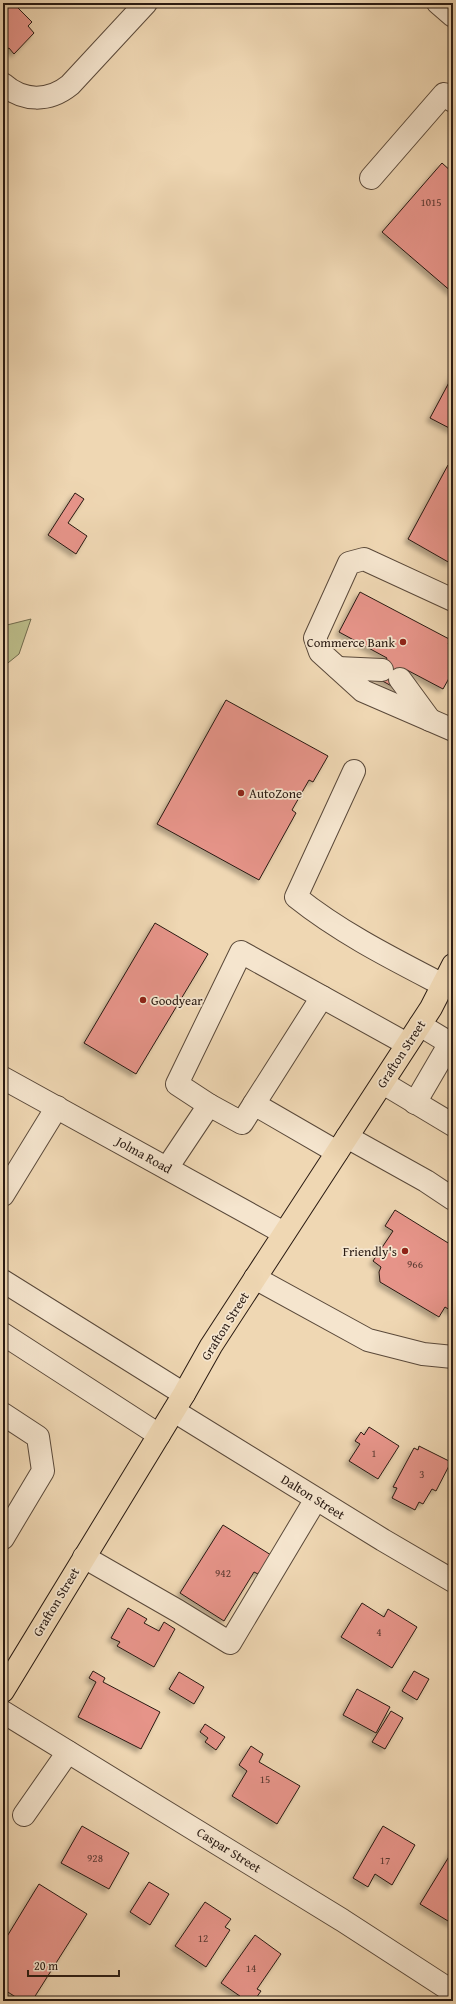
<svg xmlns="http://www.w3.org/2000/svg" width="456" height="2004" viewBox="0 0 456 2004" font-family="'Gentium Book Plus',serif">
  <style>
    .green { fill: #bcbd8a; stroke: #726c4e }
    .building { fill: #e69489; stroke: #291a12; filter: url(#shadow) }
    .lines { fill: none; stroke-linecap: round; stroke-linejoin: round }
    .minor-casing { stroke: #5a493a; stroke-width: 24 }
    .highway-casing { stroke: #291a12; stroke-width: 24 }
    .minor { stroke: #f5e5ce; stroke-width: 22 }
    .highway { stroke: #efd7b3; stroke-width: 22 }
    .poi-dot { fill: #8f2418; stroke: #f5e5ce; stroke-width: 1.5 }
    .labels { text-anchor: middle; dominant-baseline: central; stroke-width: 3.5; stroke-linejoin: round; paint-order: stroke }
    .number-label { font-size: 11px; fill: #583830 }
    .poi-label { font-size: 13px; fill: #291a12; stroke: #f5e5ce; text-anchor: end }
    .street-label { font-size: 13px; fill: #291a12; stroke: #f5e5ce }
  </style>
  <defs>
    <filter id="shadow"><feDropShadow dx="-3.5" dy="3.5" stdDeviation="2" flood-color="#0004"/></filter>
  </defs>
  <rect width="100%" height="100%" fill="#efd7b3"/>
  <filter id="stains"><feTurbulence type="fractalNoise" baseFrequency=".005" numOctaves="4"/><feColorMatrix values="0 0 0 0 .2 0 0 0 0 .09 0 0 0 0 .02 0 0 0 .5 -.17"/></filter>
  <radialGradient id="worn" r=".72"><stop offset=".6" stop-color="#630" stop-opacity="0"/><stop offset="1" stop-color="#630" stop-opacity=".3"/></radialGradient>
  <!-- green -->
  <path class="green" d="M31,619L19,654L3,667V626Z"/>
  <!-- building -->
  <g class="building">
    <path d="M3,3H13L32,22L28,26L34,33L14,54L9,48L3,51Z"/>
    <path d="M442,163L453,173V293L382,232Z"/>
    <path d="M453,375V430L430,418Z"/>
    <path d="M448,465L453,468V558L450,563L408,539Z"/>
    <path d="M75,493L84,499L68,523L87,536L76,554L48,535Z"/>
    <path d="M360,592L451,640L448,644L453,647V671L443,689L407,670L400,679L397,689L377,678L387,658L339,632Z"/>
    <path d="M226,700L328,756L313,782L309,780L292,810L296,813L259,880L157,824Z"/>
    <path d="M155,923L208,954L136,1074L84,1043Z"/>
    <path d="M395,1210L453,1246V1312L445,1307L439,1317L380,1282L379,1272L381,1267L373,1261L393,1231L385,1226Z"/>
    <path d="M369,1427L399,1446L378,1479L349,1461L360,1444L355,1441L361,1432L364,1435Z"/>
    <path d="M419,1446L451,1462L436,1491L432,1489L423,1504L419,1502L415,1510L392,1498L397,1488L393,1487L414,1448L418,1450Z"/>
    <path d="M223,1525L271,1555L258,1574L254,1572L224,1621L180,1593Z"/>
    <path d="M362,1603L384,1617L388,1609L417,1627L392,1668L341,1637Z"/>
    <path d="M128,1608L147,1619L144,1623L159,1631L164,1622L175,1629L154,1667L117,1646L120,1642L111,1638Z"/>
    <path d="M93,1671L105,1678L103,1682L160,1712L141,1749L78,1717L96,1682L89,1678Z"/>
    <path d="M414,1671L429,1679L417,1700L402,1691Z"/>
    <path d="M179,1672L204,1687L194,1704L169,1689Z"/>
    <path d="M357,1689L390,1707L376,1733L343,1715Z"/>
    <path d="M391,1711L403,1718L385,1749L372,1742Z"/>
    <path d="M205,1724L225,1737L216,1750L205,1742L208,1738L200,1732Z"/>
    <path d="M251,1746L263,1754L259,1762L300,1786L277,1824L232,1796L247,1771L239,1765Z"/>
    <path d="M82,1826L129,1853L109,1889L61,1863Z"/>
    <path d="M383,1826L415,1845L392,1885L375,1874L368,1887L353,1878Z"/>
    <path d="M453,1850V1924L420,1904Z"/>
    <path d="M149,1882L169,1894L150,1925L130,1912Z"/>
    <path d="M39,1884L87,1914L32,2001H22L3,1989V1943Z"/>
    <path d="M205,1902L231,1919L225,1927L230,1930L206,1967L175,1946Z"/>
    <path d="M255,1935L281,1954L257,1989L261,1991L254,2001H247L221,1983Z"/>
  </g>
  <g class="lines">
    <!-- minor casing -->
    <g class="minor-casing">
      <g id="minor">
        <path d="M438,3L453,16"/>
        <path d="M3,84C23,102 49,102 70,85L146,3"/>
        <path d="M371,178L444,94L453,101"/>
        <path d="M453,600L364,559L349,563L315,638L320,652L363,691L453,730"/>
        <path d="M338,668L382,670"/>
        <path d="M400,679L430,720"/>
        <path d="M354,771L296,897C341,933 393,959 443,985"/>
        <path d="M420,1025L453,1045"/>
        <path d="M3,1078L284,1233"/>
        <path d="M383,1083L453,1125"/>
        <path d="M415,1103L450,1043"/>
        <path d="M254,1104L322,997"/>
        <path d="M209,1105L242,1123L254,1104L337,1152"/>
        <path d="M347,1137L426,1181L453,1199"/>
        <path d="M167,1168L209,1105L177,1084L241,952L407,1044"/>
        <path d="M3,1195L57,1107"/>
        <path d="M255,1278L368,1340L423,1354L453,1357"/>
        <path d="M3,1281L184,1394"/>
        <path d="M3,1334L159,1435"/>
        <path d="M174,1411L383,1540L453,1581"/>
        <path d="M3,1414L38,1437L43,1471L3,1538"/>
        <path d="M84,1557L178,1611L230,1643L316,1499"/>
        <path d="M3,1712L342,1920L453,1992"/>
        <path d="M24,1815L68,1752"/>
      </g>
    </g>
    <!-- highway casing -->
    <g class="highway-casing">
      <path id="highway" d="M3,1691L184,1394L211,1346L431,1008L453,965"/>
    </g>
    <!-- minor -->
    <use href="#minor" class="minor"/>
    <!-- highway -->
    <use href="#highway" class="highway"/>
  </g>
  <!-- markers -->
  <g class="poi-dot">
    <circle cx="403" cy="642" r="4"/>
    <circle cx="241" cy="793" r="4"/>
    <circle cx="143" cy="1000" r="4"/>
    <circle cx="405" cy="1251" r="4"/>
  </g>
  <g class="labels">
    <!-- number labels -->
    <g class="number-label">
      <text x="431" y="202">1015</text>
      <text x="415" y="1264">966</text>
      <text x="374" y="1453">1</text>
      <text x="422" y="1474">3</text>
      <text x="223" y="1573">942</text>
      <text x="379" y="1632">4</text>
      <text x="265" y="1779">15</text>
      <text x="95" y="1858">928</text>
      <text x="385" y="1860">17</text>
      <text x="203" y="1938">12</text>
      <text x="251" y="1968">14</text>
    </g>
    <!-- poi labels -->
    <g class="poi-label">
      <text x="395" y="642">Commerce Bank</text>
      <text x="249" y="793" text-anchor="start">AutoZone</text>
      <text x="151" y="1000" text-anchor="start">Goodyear</text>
      <text x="397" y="1251">Friendly's</text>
    </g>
    <!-- street labels -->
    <g class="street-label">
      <text transform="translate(401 1054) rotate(-57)">Grafton Street</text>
      <text transform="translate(144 1155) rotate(29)">Jolma Road</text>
      <text transform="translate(225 1326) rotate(-58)">Grafton Street</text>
      <text transform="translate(313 1497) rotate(32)">Dalton Street</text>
      <text transform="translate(56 1602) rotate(-59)">Grafton Street</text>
      <text transform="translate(229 1850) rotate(32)">Caspar Street</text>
    </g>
  </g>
  <!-- margin -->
  <rect width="456" height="2004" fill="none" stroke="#efd7b3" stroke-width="16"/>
  <rect x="4" y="4" width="448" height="1996" fill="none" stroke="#291a12" stroke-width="2"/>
  <rect x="8" y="8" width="440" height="1988" fill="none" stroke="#291a12"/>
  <!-- scale -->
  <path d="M28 1970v6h91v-6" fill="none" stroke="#291a12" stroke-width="2"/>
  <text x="34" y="1970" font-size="12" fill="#291a12" stroke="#f5e5ce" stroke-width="3" paint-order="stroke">20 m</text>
  <rect width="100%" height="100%" filter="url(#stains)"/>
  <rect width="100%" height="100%" fill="url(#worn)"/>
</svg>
